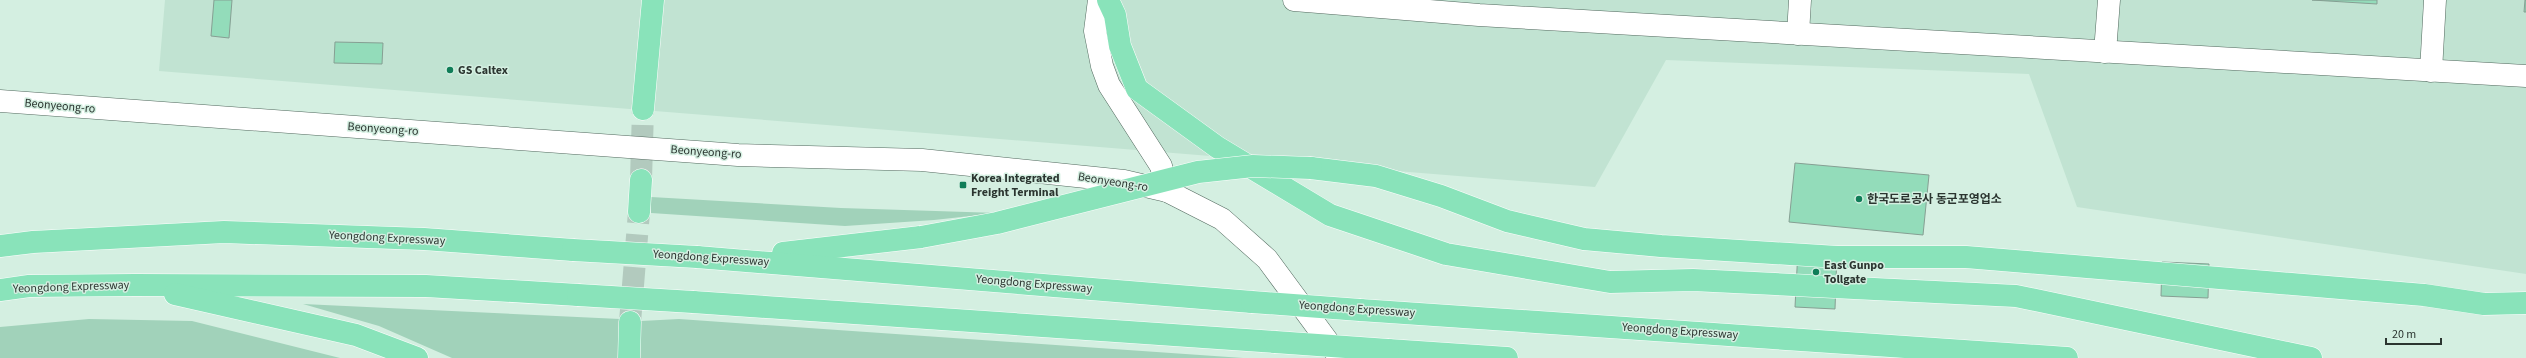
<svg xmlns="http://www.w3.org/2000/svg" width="2526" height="358" viewBox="0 0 2526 358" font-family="'Source Sans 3','Noto Sans KR',sans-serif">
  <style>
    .built { fill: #c1e3d2 }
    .green { fill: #a1d2ba }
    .building { fill: #93dcba; stroke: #869f93 }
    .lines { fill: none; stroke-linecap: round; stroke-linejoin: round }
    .highway-tunnel { stroke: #b2cabe; stroke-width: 22; stroke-dasharray: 22 11; stroke-linecap: butt }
    .minor-casing { stroke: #52695e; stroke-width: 23 }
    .highway-casing { stroke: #fff; stroke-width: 23 }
    .minor { stroke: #fff; stroke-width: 22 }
    .highway { stroke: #89e3ba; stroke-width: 22 }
    .highway-bridge-casing { stroke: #fff; stroke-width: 23; stroke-linecap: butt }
    .highway-bridge { stroke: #89e3ba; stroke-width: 22 }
    .poi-dot { fill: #107d58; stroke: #d4efe1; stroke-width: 1.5 }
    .labels { text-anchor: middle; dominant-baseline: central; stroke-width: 3; stroke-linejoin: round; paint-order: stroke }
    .poi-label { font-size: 12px; font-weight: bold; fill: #2b3530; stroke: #d4efe1; text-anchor: start }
    .street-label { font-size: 12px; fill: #2b3530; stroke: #d4efe1 }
  </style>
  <rect width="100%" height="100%" fill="#d4efe1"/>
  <!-- built -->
  <path class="built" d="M165,0H2526V274L2077,207L2029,74L1666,60L1595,187L159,71Z"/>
  <!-- green -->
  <g class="green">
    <path d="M651,197L841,208L998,213L934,220L845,226L651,213Z"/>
    <path d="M303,304L620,319L618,358H452L379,326Z"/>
    <path d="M89,319L192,321L340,358H0V327Z"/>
    <path d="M679,319L1243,358H639L641,321Z"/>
  </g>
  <!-- building -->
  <g class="building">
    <path d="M214,0H232L229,38L211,36Z"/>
    <path d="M2312,0H2377V4Z"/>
    <path d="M2525,0H2526V12H2524Z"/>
    <path d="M335,42L383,43L382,64L334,63Z"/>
    <path d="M1795,163L1929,175L1923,235L1789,222Z"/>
    <path d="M1798,250L1837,252L1835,309L1795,307Z"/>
    <path d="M2162,262L2209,264L2208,298L2161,296Z"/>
  </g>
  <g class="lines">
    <!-- highway-tunnel -->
    <g class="highway-tunnel">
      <path d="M641,180L643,109"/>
      <path d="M630,322L639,212"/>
    </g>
    <!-- minor casing -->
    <g class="minor-casing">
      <g id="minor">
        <path d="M1099,0L1095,31L1102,66L1109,85L1161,166L1167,191"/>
        <path d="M1294,0L1479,15L2526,76"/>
        <path d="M1798,34L1800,0"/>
        <path d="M2105,52L2109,0"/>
        <path d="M2431,71L2435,0"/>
        <path d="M0,101L738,155L922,160L1124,181L1167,191L1222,219L1267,259L1340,358"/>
      </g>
    </g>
    <!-- highway casing -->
    <g class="highway-casing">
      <g id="highway">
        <path d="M1108,0L1115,15L1120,46L1137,89L1217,147L1330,215L1446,254L1610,282L1693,280L2016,296L2311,358"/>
        <path d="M643,109L653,0"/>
        <path d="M1311,168L1376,176L1441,196L1507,221L1584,239L1661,246L1837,257H1966L2424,295L2484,304L2526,303"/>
        <path d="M639,212L641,180"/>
        <path d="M0,246L33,242L224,232L424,239L573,250"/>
        <path d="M783,253L921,237"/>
        <path d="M697,257L1252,302"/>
        <path d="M0,290L29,286L135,285L426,286L578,295"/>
        <path d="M175,294L356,335L417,358"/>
        <path d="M693,302L1275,342"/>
        <path d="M1360,310L2067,358"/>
        <path d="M1388,350L1507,358"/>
        <path d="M629,358L630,322"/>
      </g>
    </g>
    <!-- minor -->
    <use href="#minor" class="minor"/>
    <!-- highway -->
    <use href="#highway" class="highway"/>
    <!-- highway-bridge casing -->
    <g class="highway-bridge-casing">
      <g id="highway-bridge">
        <path d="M921,237L997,223L1198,172L1253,166L1311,168"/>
        <path d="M573,250L697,257"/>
        <path d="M578,295L693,302"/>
        <path d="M1252,302L1360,310"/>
        <path d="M1275,342L1388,350"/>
      </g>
    </g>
    <!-- highway-bridge -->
    <use href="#highway-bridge" class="highway-bridge"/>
  </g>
  <!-- markers -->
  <g class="poi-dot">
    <circle cx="450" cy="70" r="4"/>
    <rect x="959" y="181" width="8" height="8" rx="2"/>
    <circle cx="1859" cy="199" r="4"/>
    <circle cx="1816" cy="272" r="4"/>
  </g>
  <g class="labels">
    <!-- poi labels -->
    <g class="poi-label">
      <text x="458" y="70">GS Caltex</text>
      <text x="971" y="178">Korea Integrated<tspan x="971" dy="14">Freight Terminal</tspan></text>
      <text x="1867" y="199">한국도로공사 동군포영업소</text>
      <text x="1824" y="265">East Gunpo<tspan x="1824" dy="14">Tollgate</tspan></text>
    </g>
    <!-- street labels -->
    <g class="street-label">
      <text transform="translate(60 106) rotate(5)">Beonyeong-ro</text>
      <text transform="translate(383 129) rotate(4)">Beonyeong-ro</text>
      <text transform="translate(706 152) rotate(4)">Beonyeong-ro</text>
      <text transform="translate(1113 182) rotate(9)">Beonyeong-ro</text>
      <text transform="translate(387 238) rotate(3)">Yeongdong Expressway</text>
      <text transform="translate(711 258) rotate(4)">Yeongdong Expressway</text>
      <text transform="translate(1034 284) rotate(5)">Yeongdong Expressway</text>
      <text transform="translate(71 287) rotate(-2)">Yeongdong Expressway</text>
      <text transform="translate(1357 309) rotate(4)">Yeongdong Expressway</text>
      <text transform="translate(1680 331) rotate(4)">Yeongdong Expressway</text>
    </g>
  </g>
  <!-- scale -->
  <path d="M2386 338v6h55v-6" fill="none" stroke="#2b3530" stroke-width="2"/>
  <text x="2392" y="338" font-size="12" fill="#2b3530" stroke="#d4efe1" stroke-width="3" paint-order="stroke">20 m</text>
</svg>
